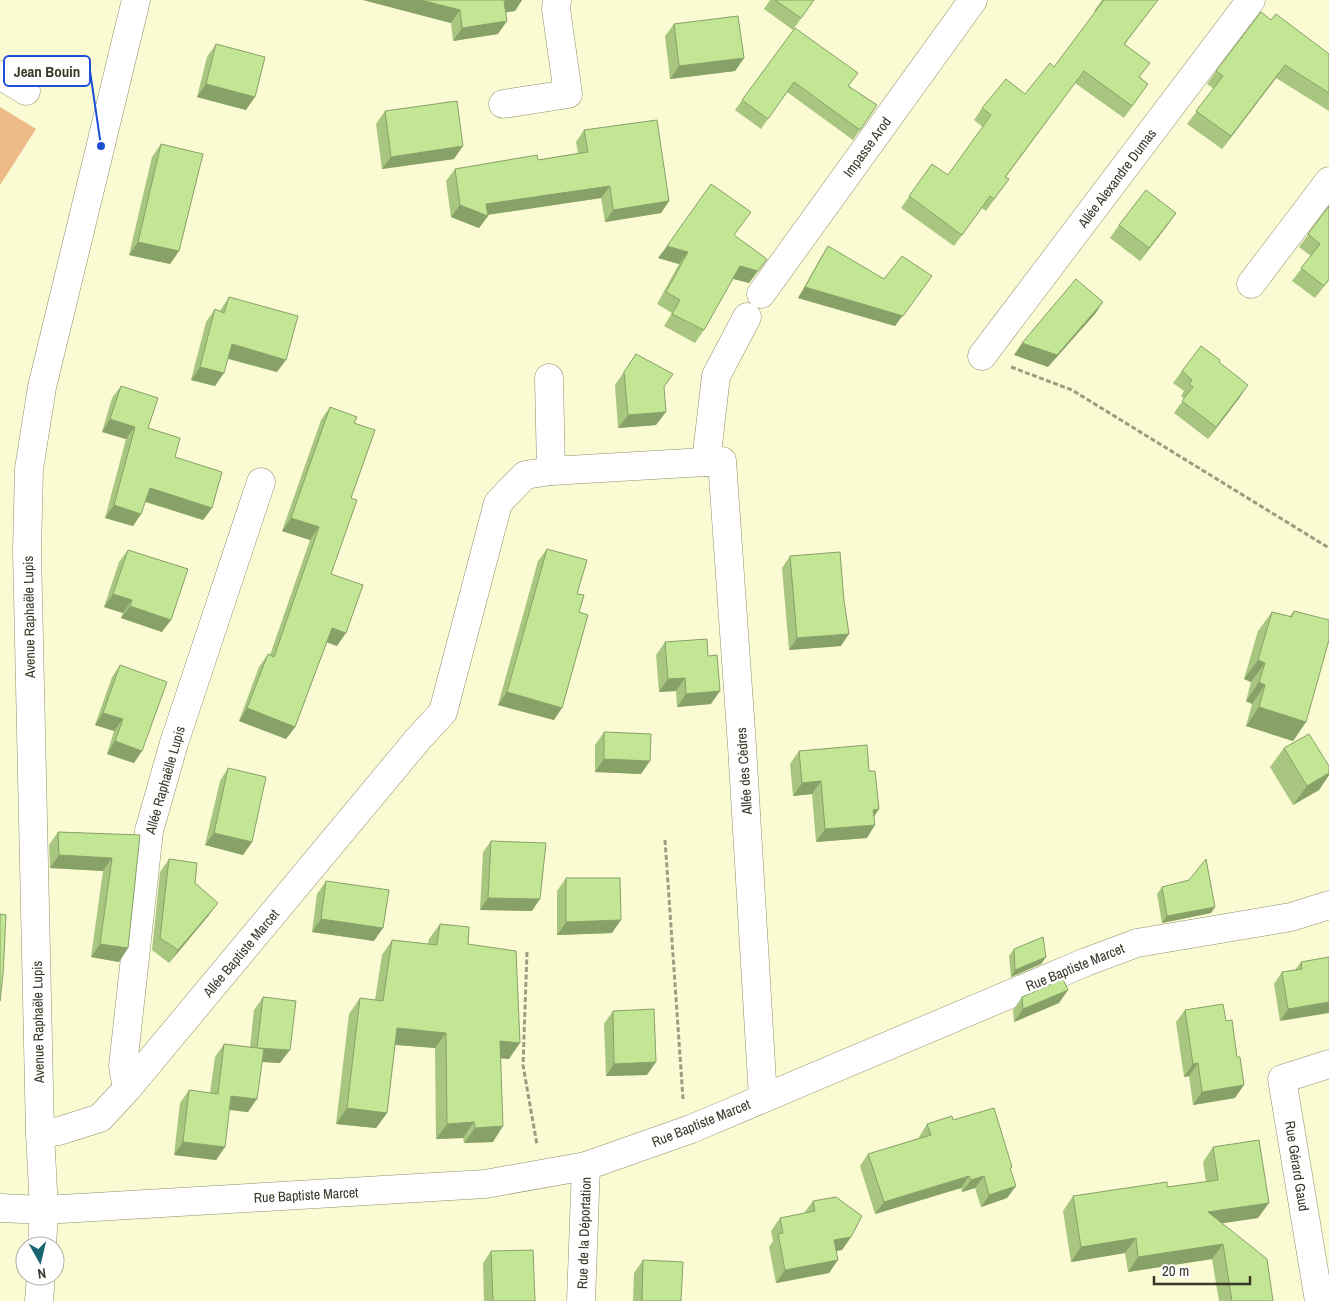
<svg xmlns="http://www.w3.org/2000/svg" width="1329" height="1301" viewBox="0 0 1329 1301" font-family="'Archivo Narrow',sans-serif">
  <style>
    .green { fill: #eeba87 }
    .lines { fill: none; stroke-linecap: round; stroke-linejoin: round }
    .minor-casing { stroke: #90906d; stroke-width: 29 }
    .path { stroke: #9c9c81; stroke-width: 3; stroke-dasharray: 5 2.5; stroke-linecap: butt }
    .minor { stroke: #fff; stroke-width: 28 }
    .wall { fill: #a8c680 }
    .shaded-wall { fill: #88a168 }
    .building { fill: #c3e695; stroke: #88a168 }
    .labels { text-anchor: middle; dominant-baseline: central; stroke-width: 5; stroke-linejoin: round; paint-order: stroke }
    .street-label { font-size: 14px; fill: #39392a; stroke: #fff }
    .leader { fill: none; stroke: #1d4ed8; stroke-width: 2 }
    .callout-dot { fill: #1d4ed8; stroke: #fff; stroke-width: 2 }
    .callout { fill: #fff; stroke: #1d4ed8; stroke-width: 2 }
    .callout-label { font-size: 15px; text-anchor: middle; font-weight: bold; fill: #39392a }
  </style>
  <rect width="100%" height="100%" fill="#fafad3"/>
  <!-- green -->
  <path class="green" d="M0,107L36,129L0,185Z"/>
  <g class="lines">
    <!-- minor casing -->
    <g class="minor-casing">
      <g id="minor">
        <path d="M0,75L26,91"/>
        <path d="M503,104L568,94L556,9L557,0"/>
        <path d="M1251,284L1329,181"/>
        <path d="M761,294L973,0"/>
        <path d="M982,356L1251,0"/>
        <path d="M549,378L551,471"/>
        <path d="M706,462L716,376L747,317"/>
        <path d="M127,1089L123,1066L149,831L174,743L261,482"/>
        <path d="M40,1133L59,1131L100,1118L127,1089L419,738L443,712L498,503L525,475L551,471L722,461L742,746L763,1098"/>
        <path d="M0,1208L44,1210L485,1184L586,1166L691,1129L1086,962L1137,943L1291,917L1329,905"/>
        <path d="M42,1246L44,1210L40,1133L27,551L29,469L42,387L136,0"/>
        <path d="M39,1301L41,1276"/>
        <path d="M581,1301L586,1166"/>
        <path d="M1319,1301L1282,1079L1329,1064"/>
      </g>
    </g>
    <!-- path -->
    <g class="path">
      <path d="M1011,367L1072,390L1329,548"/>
      <path d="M665,840L683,1099"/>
      <path d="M527,952L523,1065L537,1145"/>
    </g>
    <!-- minor -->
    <use href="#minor" class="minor"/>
  </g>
  <!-- wall -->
  <g class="wall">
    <path d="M363,0H522L515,11L506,12L498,34L453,41L451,23Z"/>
    <path d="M770,0H814L793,30L764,9Z"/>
    <path d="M1102,0H1158L1125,44L1140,77L1148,84L1124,118L1075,83L1006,177L1009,179L986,211L982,208L954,246L901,208L932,164L948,175L983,127L974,120L982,108L1025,94L1054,67L1096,12L1094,11Z"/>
    <path d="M1271,20L1329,54V111L1276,78L1222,149L1187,124L1214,89L1207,84L1216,71Z"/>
    <path d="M674,24L744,58L735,71L670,79L665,36Z"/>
    <path d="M795,28L849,86L877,105L853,140L787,92L761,129L735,110Z"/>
    <path d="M216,44L246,110L197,97L207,57Z"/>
    <path d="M385,111L454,159L382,169L376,124Z"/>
    <path d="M584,130L669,201L661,213L605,222L601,198L488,215V216L479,228L451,217L446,181L455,169L538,160L578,153L576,142Z"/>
    <path d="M161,144L179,251L170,264L129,255L152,157Z"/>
    <path d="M1329,206V280L1315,298L1292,281L1311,256L1299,247Z"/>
    <path d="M1176,213L1140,261L1110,238L1119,225Z"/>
    <path d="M734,235L749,283L733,279L704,330L695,343L664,326L672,313L657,304L679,264L658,258Z"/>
    <path d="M828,246L895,326L798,298L821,257Z"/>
    <path d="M229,297L277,372L228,359L215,386L191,380L206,322L215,309L220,311Z"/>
    <path d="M636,354L664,388L656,425L618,428L615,385Z"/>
    <path d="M1219,362L1240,397L1208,439L1174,413L1184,399L1181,396L1184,391L1173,383L1182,371Z"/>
    <path d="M121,386L148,428L175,457L212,508L203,520L145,502L141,514L133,526L105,518L126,439L102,432L112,398Z"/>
    <path d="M330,407L354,423L351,498L331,574L337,646L327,642L295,727L286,739L239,721L259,667L268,654L270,655L310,540L282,531L321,420Z"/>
    <path d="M547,549L577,594L579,612L554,720L498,705L538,561Z"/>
    <path d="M128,550L162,632L121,618L123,613L104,607L119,562Z"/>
    <path d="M790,556L841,646L789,650L782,568Z"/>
    <path d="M1294,611L1306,722L1293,741L1246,726L1252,704L1246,701L1251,682L1244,679L1258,631L1272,612L1290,616Z"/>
    <path d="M665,642L711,704L677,707L676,691L659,692L656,655Z"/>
    <path d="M120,665L134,763L107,754L114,731L95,725L112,677Z"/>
    <path d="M604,732L641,774L595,772V745Z"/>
    <path d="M1284,748L1329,766V775L1319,790L1293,805L1270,767Z"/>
    <path d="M799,751L869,771L879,809L874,817L867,838L816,842L812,794L793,796L790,764Z"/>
    <path d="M228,768L252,842L243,855L205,845L220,781Z"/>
    <path d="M58,832L140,835L128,948L119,962L91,957L103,871L50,868L49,845Z"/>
    <path d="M491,841L532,911L480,910L483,852Z"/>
    <path d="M169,859L195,883L209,915L169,963L152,950L160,872Z"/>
    <path d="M566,878L612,933L557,935V891Z"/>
    <path d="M326,881L374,941L312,932L317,894Z"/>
    <path d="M1162,887L1211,913L1162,923L1157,894Z"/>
    <path d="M440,924L468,944L509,1059L500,1058L493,1142L464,1143L463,1138L436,1139L435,1048L395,1045L387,1113L376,1128L336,1124L349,1014L360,998L375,1000L382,955L392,940L428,944L429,939Z"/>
    <path d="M1014,949L1046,957L1041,964L1011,977L1009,956Z"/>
    <path d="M1329,957L1280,1021L1274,984L1282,972L1295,970L1301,962Z"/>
    <path d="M263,997L280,1063L262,1062L248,1112L229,1110L225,1147L216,1160L174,1155L180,1103L189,1090L210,1093L215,1057L224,1044L250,1047L254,1010Z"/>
    <path d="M1022,997L1059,1003L1014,1022L1013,1010Z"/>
    <path d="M1185,1010L1226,1021L1235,1098L1193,1105L1189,1076L1184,1077L1176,1022Z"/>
    <path d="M613,1011L647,1075L606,1076L604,1024Z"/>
    <path d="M953,1120L1010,1170L1016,1186L1007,1198L981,1207L975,1188L962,1192L961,1188L875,1214L860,1166L868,1154L919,1138V1137L927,1124Z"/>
    <path d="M1213,1147L1258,1218L1222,1223L1273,1301H1219L1212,1259L1128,1272L1125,1253L1071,1262L1063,1211L1073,1196L1167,1187L1206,1182L1203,1162Z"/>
    <path d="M813,1201L851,1237L842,1250L836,1251L829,1273L776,1283L769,1247L773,1241L771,1231L780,1218L804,1213Z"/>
    <path d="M491,1251L535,1301H484L483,1263Z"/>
    <path d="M643,1260L681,1301H633L634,1273Z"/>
  </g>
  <!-- shaded-wall -->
  <g class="shaded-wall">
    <path d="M363,0H421L460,10L451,23Z"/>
    <path d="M510,0H522L515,11L495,14L504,1Z"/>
    <path d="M507,21L498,34L453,41L462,28Z"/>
    <path d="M744,58L735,71L670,79L679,66Z"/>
    <path d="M1285,65L1276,78L1222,149L1231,136Z"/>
    <path d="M206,84L255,97L246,110L197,97Z"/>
    <path d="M463,146L454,159L382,169L391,157Z"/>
    <path d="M610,186L601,198L485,215L488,216L479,228L451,217L460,205L486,204Z"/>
    <path d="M669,201L661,213L605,222L613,210Z"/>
    <path d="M1176,213L1167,226L1140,261L1149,248Z"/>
    <path d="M138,242L179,251L170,264L129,255Z"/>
    <path d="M667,246L688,252L679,264L658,258Z"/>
    <path d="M767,259L749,283L731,278L740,266Z"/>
    <path d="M932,276L895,326L798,298L805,287Z"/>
    <path d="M1103,302L1095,314L1048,367L1014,355L1022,343Z"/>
    <path d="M232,344L286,360L277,372L223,357Z"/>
    <path d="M200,367L224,373L215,386L191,380Z"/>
    <path d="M1248,385L1240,397L1208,439L1216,427Z"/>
    <path d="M666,412L656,425L618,428L628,415Z"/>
    <path d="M110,419L135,427L126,439L102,432Z"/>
    <path d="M150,488L212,508L203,520L141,500Z"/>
    <path d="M114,505L141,514L133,526L105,518Z"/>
    <path d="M291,518L319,527L310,540L282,531Z"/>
    <path d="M113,594L132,600L123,613L104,607Z"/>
    <path d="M130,606L171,620L162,632L121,618Z"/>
    <path d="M332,628L346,633L337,646L323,641Z"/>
    <path d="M849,634L841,646L789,650L797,638Z"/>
    <path d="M1258,660L1265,663L1251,682L1244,679Z"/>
    <path d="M685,678L676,691L659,692L668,679Z"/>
    <path d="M1259,682L1265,685L1252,704L1246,701Z"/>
    <path d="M720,691L711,704L677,707L686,694Z"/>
    <path d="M507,692L562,708L554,720L498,705Z"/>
    <path d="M1259,707L1306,722L1293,741L1246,726Z"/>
    <path d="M247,708L295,727L286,739L239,721Z"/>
    <path d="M103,713L123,719L114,731L95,725Z"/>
    <path d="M115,741L142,751L134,763L107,754Z"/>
    <path d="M604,759L650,761L641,774L595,772Z"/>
    <path d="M1329,773V775L1319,790L1293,805L1307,786Z"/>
    <path d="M821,781L812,794L793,796L802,783Z"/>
    <path d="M879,809L870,822L873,810Z"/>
    <path d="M875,825L867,838L816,842L825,829Z"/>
    <path d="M214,833L252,842L243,855L205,845Z"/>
    <path d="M59,855L112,858L103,871L50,868Z"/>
    <path d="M488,898L540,899L532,911L480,910Z"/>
    <path d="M218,903L209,915L169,963L178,950Z"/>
    <path d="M1215,907L1211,913L1162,923L1167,916Z"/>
    <path d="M321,919L383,928L374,941L312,932Z"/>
    <path d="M621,920L612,933L557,935L566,922Z"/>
    <path d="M100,944L128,948L119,962L91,957Z"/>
    <path d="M1046,957L1041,964L1011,977L1015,970Z"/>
    <path d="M1068,990L1059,1003L1014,1022L1023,1009Z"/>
    <path d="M1329,1002V1013L1280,1021L1288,1009Z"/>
    <path d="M397,1028L446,1033L435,1048L386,1044Z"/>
    <path d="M500,1041L520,1043L509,1059L489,1057Z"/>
    <path d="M258,1048L290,1050L280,1063L249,1061Z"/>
    <path d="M656,1062L647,1075L606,1076L614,1064Z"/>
    <path d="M1198,1063L1189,1076L1184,1077L1193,1064Z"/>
    <path d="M1244,1085L1235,1098L1193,1105L1202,1092Z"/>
    <path d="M231,1096L257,1099L248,1112L222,1109Z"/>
    <path d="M347,1108L387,1113L376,1128L336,1124Z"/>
    <path d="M474,1122L463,1138L436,1139L447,1124Z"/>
    <path d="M503,1126L493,1142L464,1143L475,1128Z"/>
    <path d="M183,1142L225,1147L216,1160L174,1155Z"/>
    <path d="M969,1176L961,1188L875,1214L884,1202Z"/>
    <path d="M984,1176L975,1188L962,1192L971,1180Z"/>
    <path d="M1016,1186L1007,1198L981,1207L989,1195Z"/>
    <path d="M1269,1203L1258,1218L1198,1227L1208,1212Z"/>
    <path d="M851,1237L842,1250L825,1253L834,1240Z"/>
    <path d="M1136,1238L1125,1253L1071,1262L1081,1247Z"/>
    <path d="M1223,1244L1212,1259L1128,1272L1138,1257Z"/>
    <path d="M838,1260L829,1273L776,1283L785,1270Z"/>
  </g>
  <!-- building -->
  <g class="building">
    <path d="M421,0H510L504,1L507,21L462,28L460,10Z"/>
    <path d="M775,0H814L801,18Z"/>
    <path d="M1104,0H1158L1124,44L1150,63L1139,77L1148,84L1132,106L1084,71L1005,177L1009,179L994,199L990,196L962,235L909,196L932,164L948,175L991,115L982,108L1006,79L1025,94L1050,63L1054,67Z"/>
    <path d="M1261,12L1271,20L1276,14L1329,54V93L1285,65L1231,136L1196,111L1223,76L1216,71Z"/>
    <path d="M738,16L744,58L679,66L674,24Z"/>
    <path d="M795,28L858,73L848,86L877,105L860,130L794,82L768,119L742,100Z"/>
    <path d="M216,44L265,57L255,97L206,84Z"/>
    <path d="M457,101L463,146L391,157L385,111Z"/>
    <path d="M657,120L669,201L613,210L610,186L486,204L488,216L460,205L455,169L537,155L538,160L588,152L584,130Z"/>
    <path d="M161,144L203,154L179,251L138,242Z"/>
    <path d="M711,184L751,212L734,235L767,259L758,271L740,266L704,330L672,314L680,300L666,292L688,252L667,246Z"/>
    <path d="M1146,190L1176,213L1149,248L1119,225Z"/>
    <path d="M1329,206V279L1324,286L1301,268L1320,244L1308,234Z"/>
    <path d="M828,246L884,279L902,256L932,276L903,316L805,287Z"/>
    <path d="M1076,279L1103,302L1057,355L1022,343Z"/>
    <path d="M229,297L298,316L286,360L232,344L224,373L200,367L215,309L224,313Z"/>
    <path d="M1201,346L1220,360L1219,362L1248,385L1216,427L1182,401L1193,387L1189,384L1192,380L1182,371Z"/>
    <path d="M636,354L673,374L664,387L666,412L628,415L624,372Z"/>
    <path d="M121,386L158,398L148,428L180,438L175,457L222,472L212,508L150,488L141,514L114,505L135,427L110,419Z"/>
    <path d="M330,407L357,417L354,423L375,430L351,498L357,500L331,574L363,585L346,633L332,628L295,727L247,708L268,654L274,657L319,527L291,518Z"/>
    <path d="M547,549L587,560L577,594L584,595L579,612L588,615L562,708L507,692Z"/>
    <path d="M128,550L188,569L171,620L130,606L132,600L113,594Z"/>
    <path d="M840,552L844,601L849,634L797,638L790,556Z"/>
    <path d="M1294,611L1329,620V640L1306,722L1259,707L1265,685L1259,682L1265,663L1258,660L1272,612L1292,617Z"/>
    <path d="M707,639L708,656L717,655L720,691L686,694L685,678L668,679L665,642Z"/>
    <path d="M120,665L167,682L142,751L115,741L123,719L103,713Z"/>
    <path d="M604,732L651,734L650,761L604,759Z"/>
    <path d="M1309,734L1329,766V773L1307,786L1284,748Z"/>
    <path d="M867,745L869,771H875L879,809L873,810L875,825L825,829L821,781L802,783L799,751Z"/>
    <path d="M228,768L266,777L252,842L214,833Z"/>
    <path d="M58,832L140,835L128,948L100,944L112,858L59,855Z"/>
    <path d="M491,841L546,843L540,899L488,898Z"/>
    <path d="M169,859L197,863L195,883L218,903L178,950L160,938Z"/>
    <path d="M1206,859L1215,907L1167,916L1162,887L1189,880Z"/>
    <path d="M566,878H620L621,920L566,922Z"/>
    <path d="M326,881L389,890L383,928L321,919Z"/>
    <path d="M0,914L6,915L3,975L0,1001Z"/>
    <path d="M440,924L469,927L468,944L516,951L520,1043L500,1041L503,1126L475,1128L474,1122L447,1124L446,1033L397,1028L387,1113L347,1108L360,998L383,1001L392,940L437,945Z"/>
    <path d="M1043,937L1046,957L1015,970L1014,949Z"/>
    <path d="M1329,957V1002L1288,1009L1282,972L1302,969L1301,962Z"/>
    <path d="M1063,979L1068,990L1023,1009L1022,997Z"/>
    <path d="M263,997L296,1001L290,1050L258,1048L264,1049L257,1099L231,1096L225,1147L183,1142L189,1090L218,1094L224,1044L257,1048Z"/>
    <path d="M1223,1004L1226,1021L1232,1020L1237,1057H1240L1244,1085L1202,1092L1198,1063L1193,1064L1185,1010Z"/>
    <path d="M654,1009L656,1062L614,1064L613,1011Z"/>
    <path d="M994,1108L1012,1167L1010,1168L1016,1186L989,1195L984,1176L971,1180L969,1176L884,1202L868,1154L931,1135L927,1124L952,1116L953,1120Z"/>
    <path d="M1259,1140L1269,1203L1208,1212L1267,1259L1273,1301H1232L1223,1244L1138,1257L1136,1238L1081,1247L1073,1196L1167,1182V1187L1218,1180L1213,1147Z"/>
    <path d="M836,1197L862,1216L851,1237L834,1240L838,1260L785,1270L778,1234L783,1233L780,1218L815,1211L813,1201Z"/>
    <path d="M533,1250L535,1301H493L491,1251Z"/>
    <path d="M643,1260L683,1262L681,1301H642Z"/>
  </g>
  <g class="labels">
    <!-- street labels -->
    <g class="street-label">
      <text transform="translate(867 147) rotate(-54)">Impasse Arod</text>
      <text transform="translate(1117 178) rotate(-53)">Allée Alexandre Dumas</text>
      <text transform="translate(29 617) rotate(-91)">Avenue Raphaële Lupis</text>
      <text transform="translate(744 771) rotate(-94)">Allée des Cèdres</text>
      <text transform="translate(165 780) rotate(-74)">Allée Raphaëlle Lupis</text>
      <text transform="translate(241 953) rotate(-50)">Allée Baptiste Marcet</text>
      <text transform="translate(1075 967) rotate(-22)">Rue Baptiste Marcet</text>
      <text transform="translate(38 1022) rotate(-91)">Avenue Raphaële Lupis</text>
      <text transform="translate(701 1123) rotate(-22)">Rue Baptiste Marcet</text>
      <text transform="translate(1297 1166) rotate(81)">Rue Gérard Gaud</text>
      <text transform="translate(306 1195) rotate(-3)">Rue Baptiste Marcet</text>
      <text transform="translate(584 1233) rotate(-88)">Rue de la Déportation</text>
    </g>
  </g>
  <!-- callouts -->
  <path class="leader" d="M101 146L90 71"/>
  <circle class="callout-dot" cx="101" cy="146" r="5"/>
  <rect class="callout" x="4" y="56" width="86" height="30" rx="5"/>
  <g class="callout-label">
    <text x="47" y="77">Jean Bouin</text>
  </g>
  <!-- north arrow -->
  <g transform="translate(40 1261) rotate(172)"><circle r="24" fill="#ffffff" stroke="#b0b0aa"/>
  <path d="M0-4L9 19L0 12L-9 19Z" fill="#196470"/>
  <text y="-8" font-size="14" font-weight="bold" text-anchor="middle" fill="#39392a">N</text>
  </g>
  <!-- scale -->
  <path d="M1154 1276v8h96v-8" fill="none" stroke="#39392a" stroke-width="2.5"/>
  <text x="1162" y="1276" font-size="15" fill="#39392a" stroke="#ffffff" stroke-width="4" paint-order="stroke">20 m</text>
</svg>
